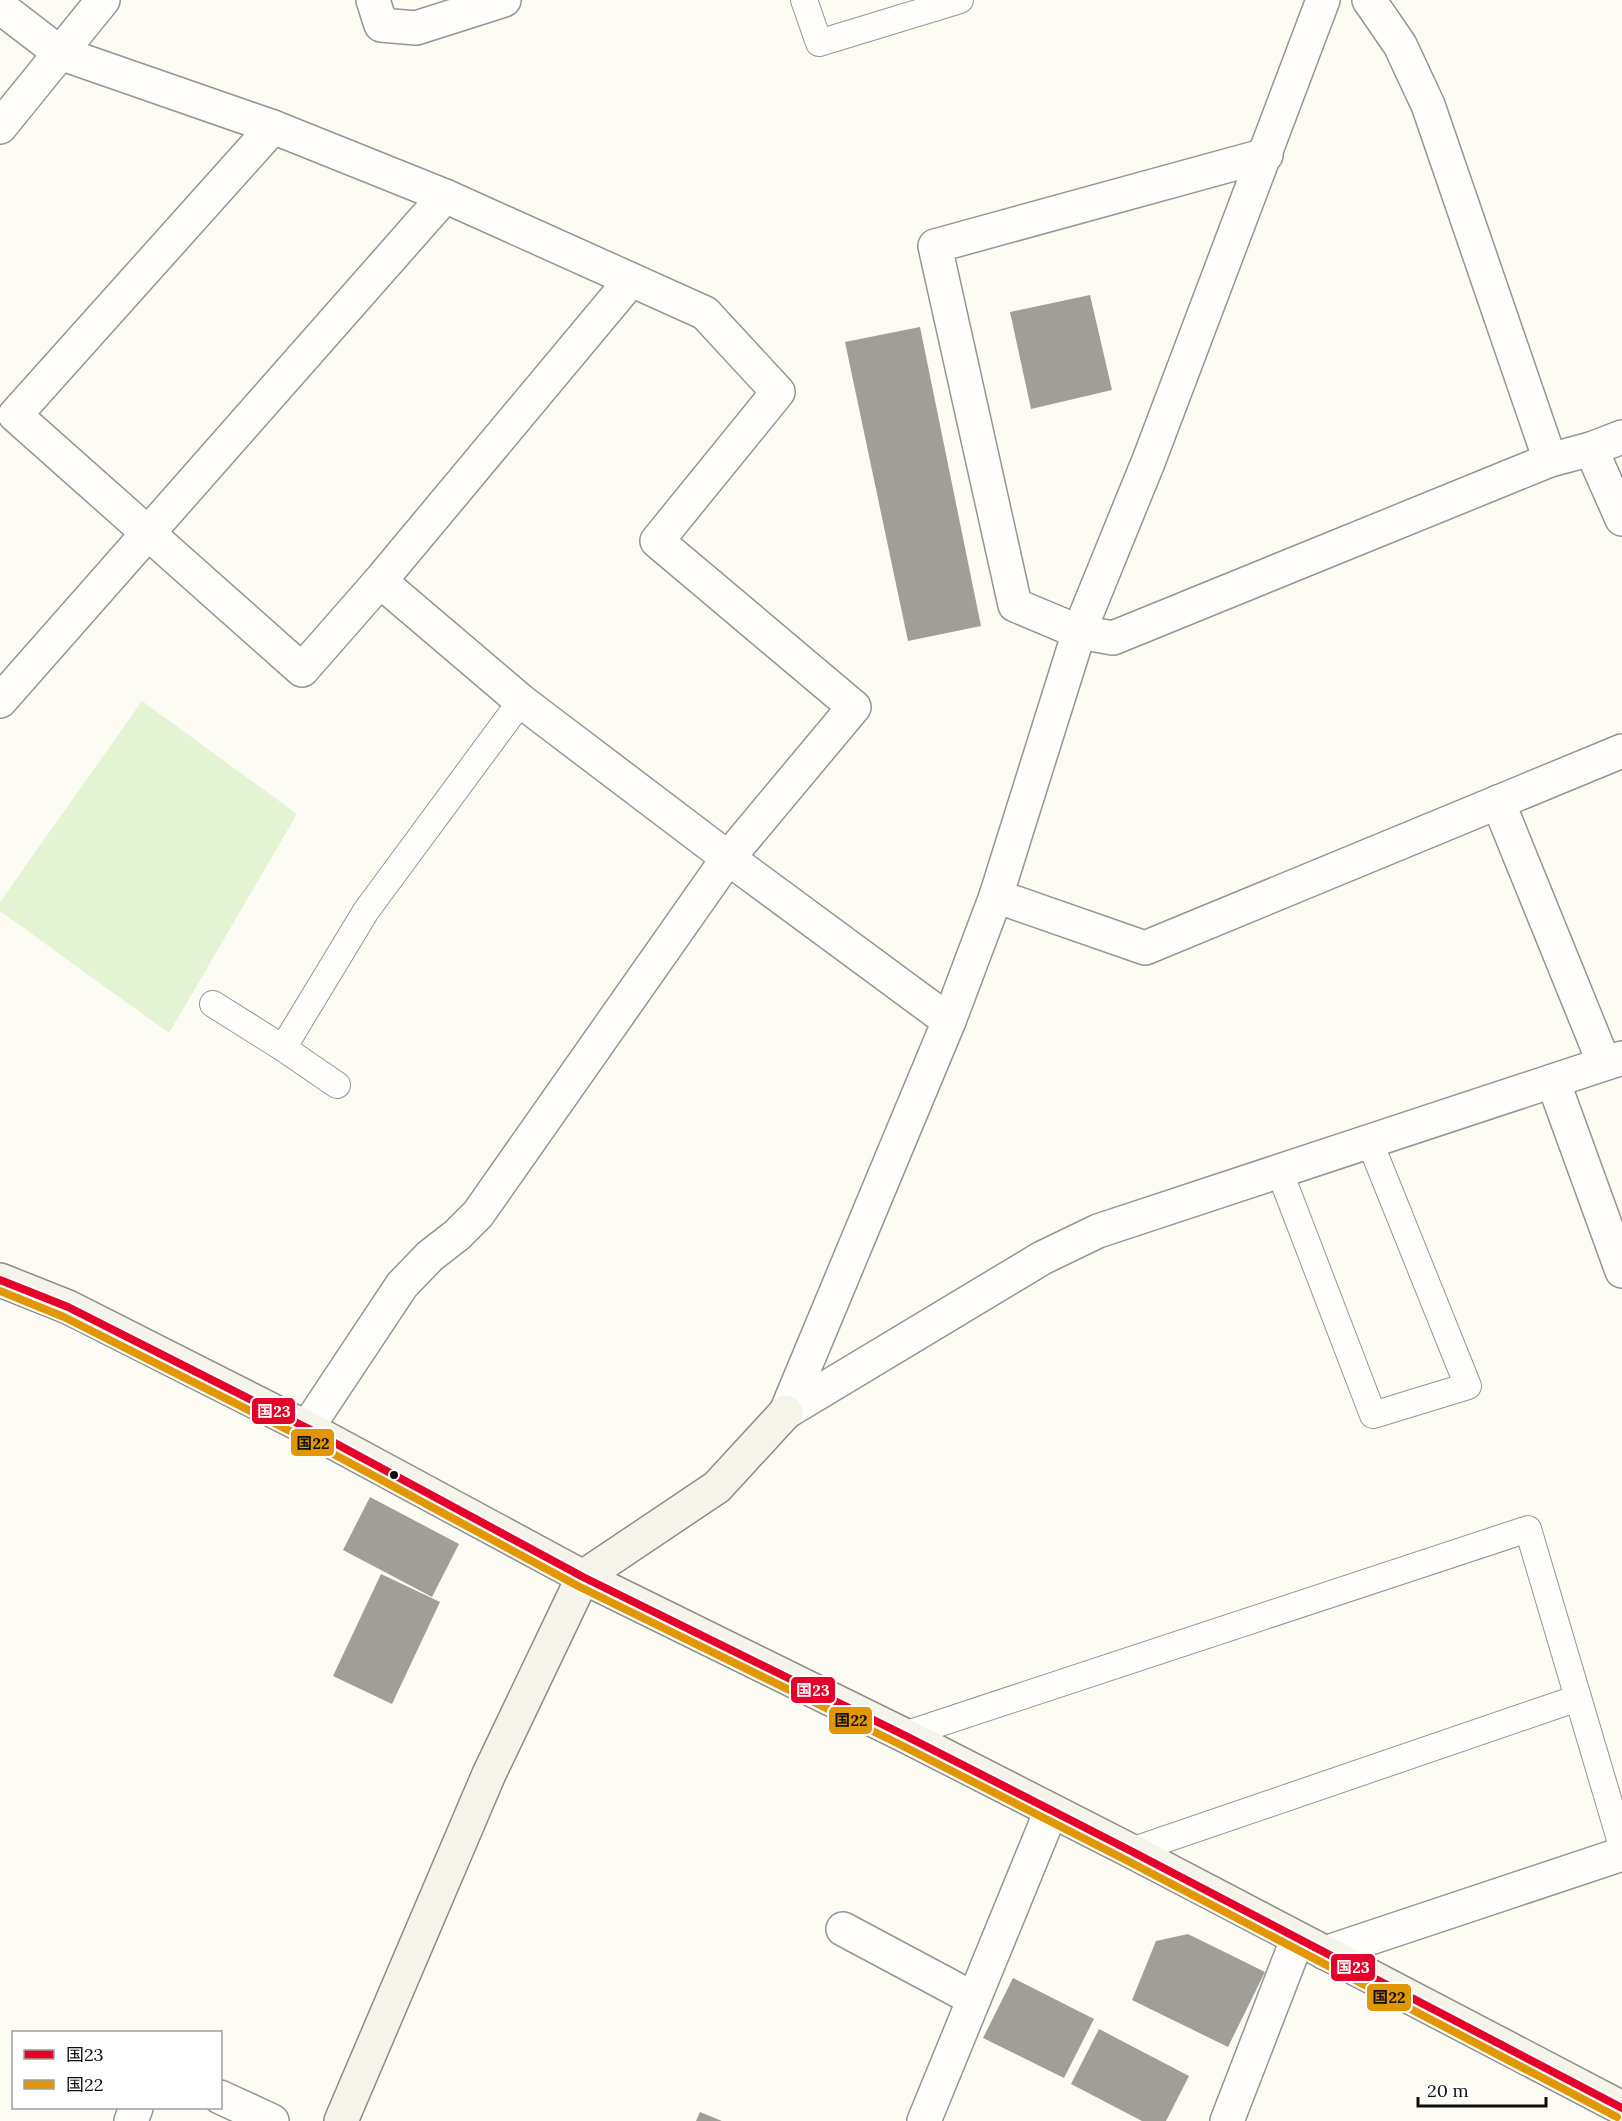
<svg xmlns="http://www.w3.org/2000/svg" width="1622" height="2121" viewBox="0 0 1622 2121" font-family="Lora,'Noto Sans JP',serif">
  <style>
    .green { fill: #e4f4d2 }
    .building { fill: #a09e99 }
    .lines { fill: none; stroke-linecap: round; stroke-linejoin: round }
    .lane-casing { stroke: #969592; stroke-width: 28 }
    .street-casing { stroke: #969592; stroke-width: 36 }
    .secondary-casing { stroke: #8c8c89; stroke-width: 36 }
    .lane { stroke: #fffefd; stroke-width: 26 }
    .street { stroke: #fffefd; stroke-width: 33 }
    .secondary { stroke: #f5f4eb; stroke-width: 33 }
    .bus-1-casing { stroke: #fff; stroke-width: 12 }
    .bus-2-casing { stroke: #fff; stroke-width: 12 }
    .bus-1 { stroke: #e4002b; stroke-width: 8 }
    .bus-2 { stroke: #e09702; stroke-width: 8 }
    .bus-dot { fill: #0f0f0f; stroke: #fff; stroke-width: 2 }
    .line-badge { stroke: #fff; stroke-width: 2 }
    .badge-label { font-size: 16px; text-anchor: middle; font-weight: bold; fill: #fff }
    .pale-badge-label { font-size: 16px; text-anchor: middle; font-weight: bold; fill: #111 }
  </style>
  <rect width="100%" height="100%" fill="#fcfbf4"/>
  <!-- green -->
  <path class="green" d="M142,701L297,814L169,1033L0,911V902Z"/>
  <!-- building -->
  <g class="building">
    <path d="M1090,295L1112,390L1031,409L1010,312Z"/>
    <path d="M920,327L981,626L908,641L845,342Z"/>
    <path d="M370,1497L459,1544L432,1597L343,1550Z"/>
    <path d="M381,1574L440,1602L392,1704L333,1676Z"/>
    <path d="M1188,1934L1265,1972L1228,2047L1132,2000L1156,1941Z"/>
    <path d="M1013,1978L1094,2019L1064,2078L983,2038Z"/>
    <path d="M1099,2029L1189,2076L1166,2121H1142L1071,2084Z"/>
    <path d="M700,2112L722,2121H696Z"/>
  </g>
  <g class="lines">
    <!-- lane casing -->
    <g class="lane-casing">
      <g id="lane">
        <path d="M804,0L819,43L960,0"/>
        <path d="M213,1004L283,1048L337,1085"/>
        <path d="M283,1048L366,911L521,701"/>
        <path d="M1279,1170L1373,1415L1468,1386L1369,1140"/>
        <path d="M904,1735L1528,1529L1622,1846"/>
        <path d="M1131,1851L1578,1698"/>
      </g>
    </g>
    <!-- street casing -->
    <g class="street-casing">
      <g id="street">
        <path d="M373,0L381,25L416,28L504,0"/>
        <path d="M1369,0L1400,45L1428,105L1550,460"/>
        <path d="M0,7L60,53L273,127L445,196L705,313L778,392L657,541L854,707L728,858L478,1214L457,1235L430,1256L402,1285L307,1428"/>
        <path d="M0,127L103,0"/>
        <path d="M273,127L15,415L302,670L380,581L631,280"/>
        <path d="M1266,155L935,246L1015,605L1079,632L1113,638L1550,460L1591,449L1622,437"/>
        <path d="M1591,449L1622,519"/>
        <path d="M380,581L521,701L728,858L949,1021"/>
        <path d="M0,701L445,196"/>
        <path d="M1498,802L1604,1063"/>
        <path d="M996,896L1145,948L1622,751"/>
        <path d="M1553,1081L1622,1271"/>
        <path d="M786,1412L949,1021L996,896L1079,632L1149,460L1323,0"/>
        <path d="M786,1412L1042,1258L1098,1231L1622,1058"/>
        <path d="M843,1929L974,1999"/>
        <path d="M1325,1953L1622,1854"/>
        <path d="M220,2097L272,2121"/>
        <path d="M131,2121L136,2108"/>
        <path d="M924,2121L1051,1811"/>
        <path d="M1227,2121L1297,1940"/>
      </g>
    </g>
    <!-- secondary casing -->
    <g class="secondary-casing">
      <g id="secondary">
        <path d="M0,1280L68,1307L307,1428L583,1577L904,1735L1131,1851L1622,2108"/>
        <path d="M341,2121L489,1774L583,1577L717,1487L786,1412"/>
      </g>
    </g>
    <!-- lane -->
    <use href="#lane" class="lane"/>
    <!-- street -->
    <use href="#street" class="street"/>
    <!-- secondary -->
    <use href="#secondary" class="secondary"/>
    <!-- bus-1 casing -->
    <g class="bus-1-casing">
      <path id="bus-1" d="M0,1280L68,1307L307,1428L583,1577L904,1735L1131,1851L1622,2108"/>
    </g>
    <!-- bus-2 casing -->
    <g class="bus-2-casing">
      <path id="bus-2" d="M0,1291L64,1317L302,1437L578,1586L899,1744L1126,1860L1617,2117"/>
    </g>
    <!-- bus-1 -->
    <use href="#bus-1" class="bus-1"/>
    <!-- bus-2 -->
    <use href="#bus-2" class="bus-2"/>
  </g>
  <!-- markers -->
  <circle class="bus-dot" cx="394" cy="1475" r="5"/>
  <g class="line-badge">
    <rect x="251" y="1397" width="45" height="28" rx="6" fill="#e4002b"/>
    <rect x="290" y="1428" width="45" height="29" rx="6" fill="#e09702"/>
    <rect x="790" y="1676" width="46" height="28" rx="6" fill="#e4002b"/>
    <rect x="828" y="1706" width="45" height="29" rx="6" fill="#e09702"/>
    <rect x="1330" y="1953" width="46" height="29" rx="6" fill="#e4002b"/>
    <rect x="1366" y="1983" width="46" height="29" rx="6" fill="#e09702"/>
  </g>
  <g class="badge-label">
    <text x="274" y="1417">国23</text>
    <text x="813" y="1696">国23</text>
    <text x="1353" y="1973">国23</text>
  </g>
  <g class="pale-badge-label">
    <text x="313" y="1449">国22</text>
    <text x="851" y="1726">国22</text>
    <text x="1389" y="2003">国22</text>
  </g>
  <!-- legend -->
  <rect x="12" y="2031" width="210" height="78" fill="#ffffff" stroke="#9f9f9f" stroke-width="1.5"/>
  <rect x="24" y="2050" width="30" height="9" fill="#e4002b" stroke="#9f9f9f" stroke-width="1.5"/>
  <text x="66" y="2061" font-size="18" fill="#0f0f0f">国23</text>
  <rect x="24" y="2080" width="30" height="9" fill="#e09702" stroke="#9f9f9f" stroke-width="1.5"/>
  <text x="66" y="2091" font-size="18" fill="#0f0f0f">国22</text>
  <!-- scale -->
  <path d="M1418 2097v9h128v-9" fill="none" stroke="#0f0f0f" stroke-width="3"/>
  <text x="1427" y="2097" font-size="18" fill="#0f0f0f" stroke="#ffffff" stroke-width="4.5" paint-order="stroke">20 m</text>
</svg>
